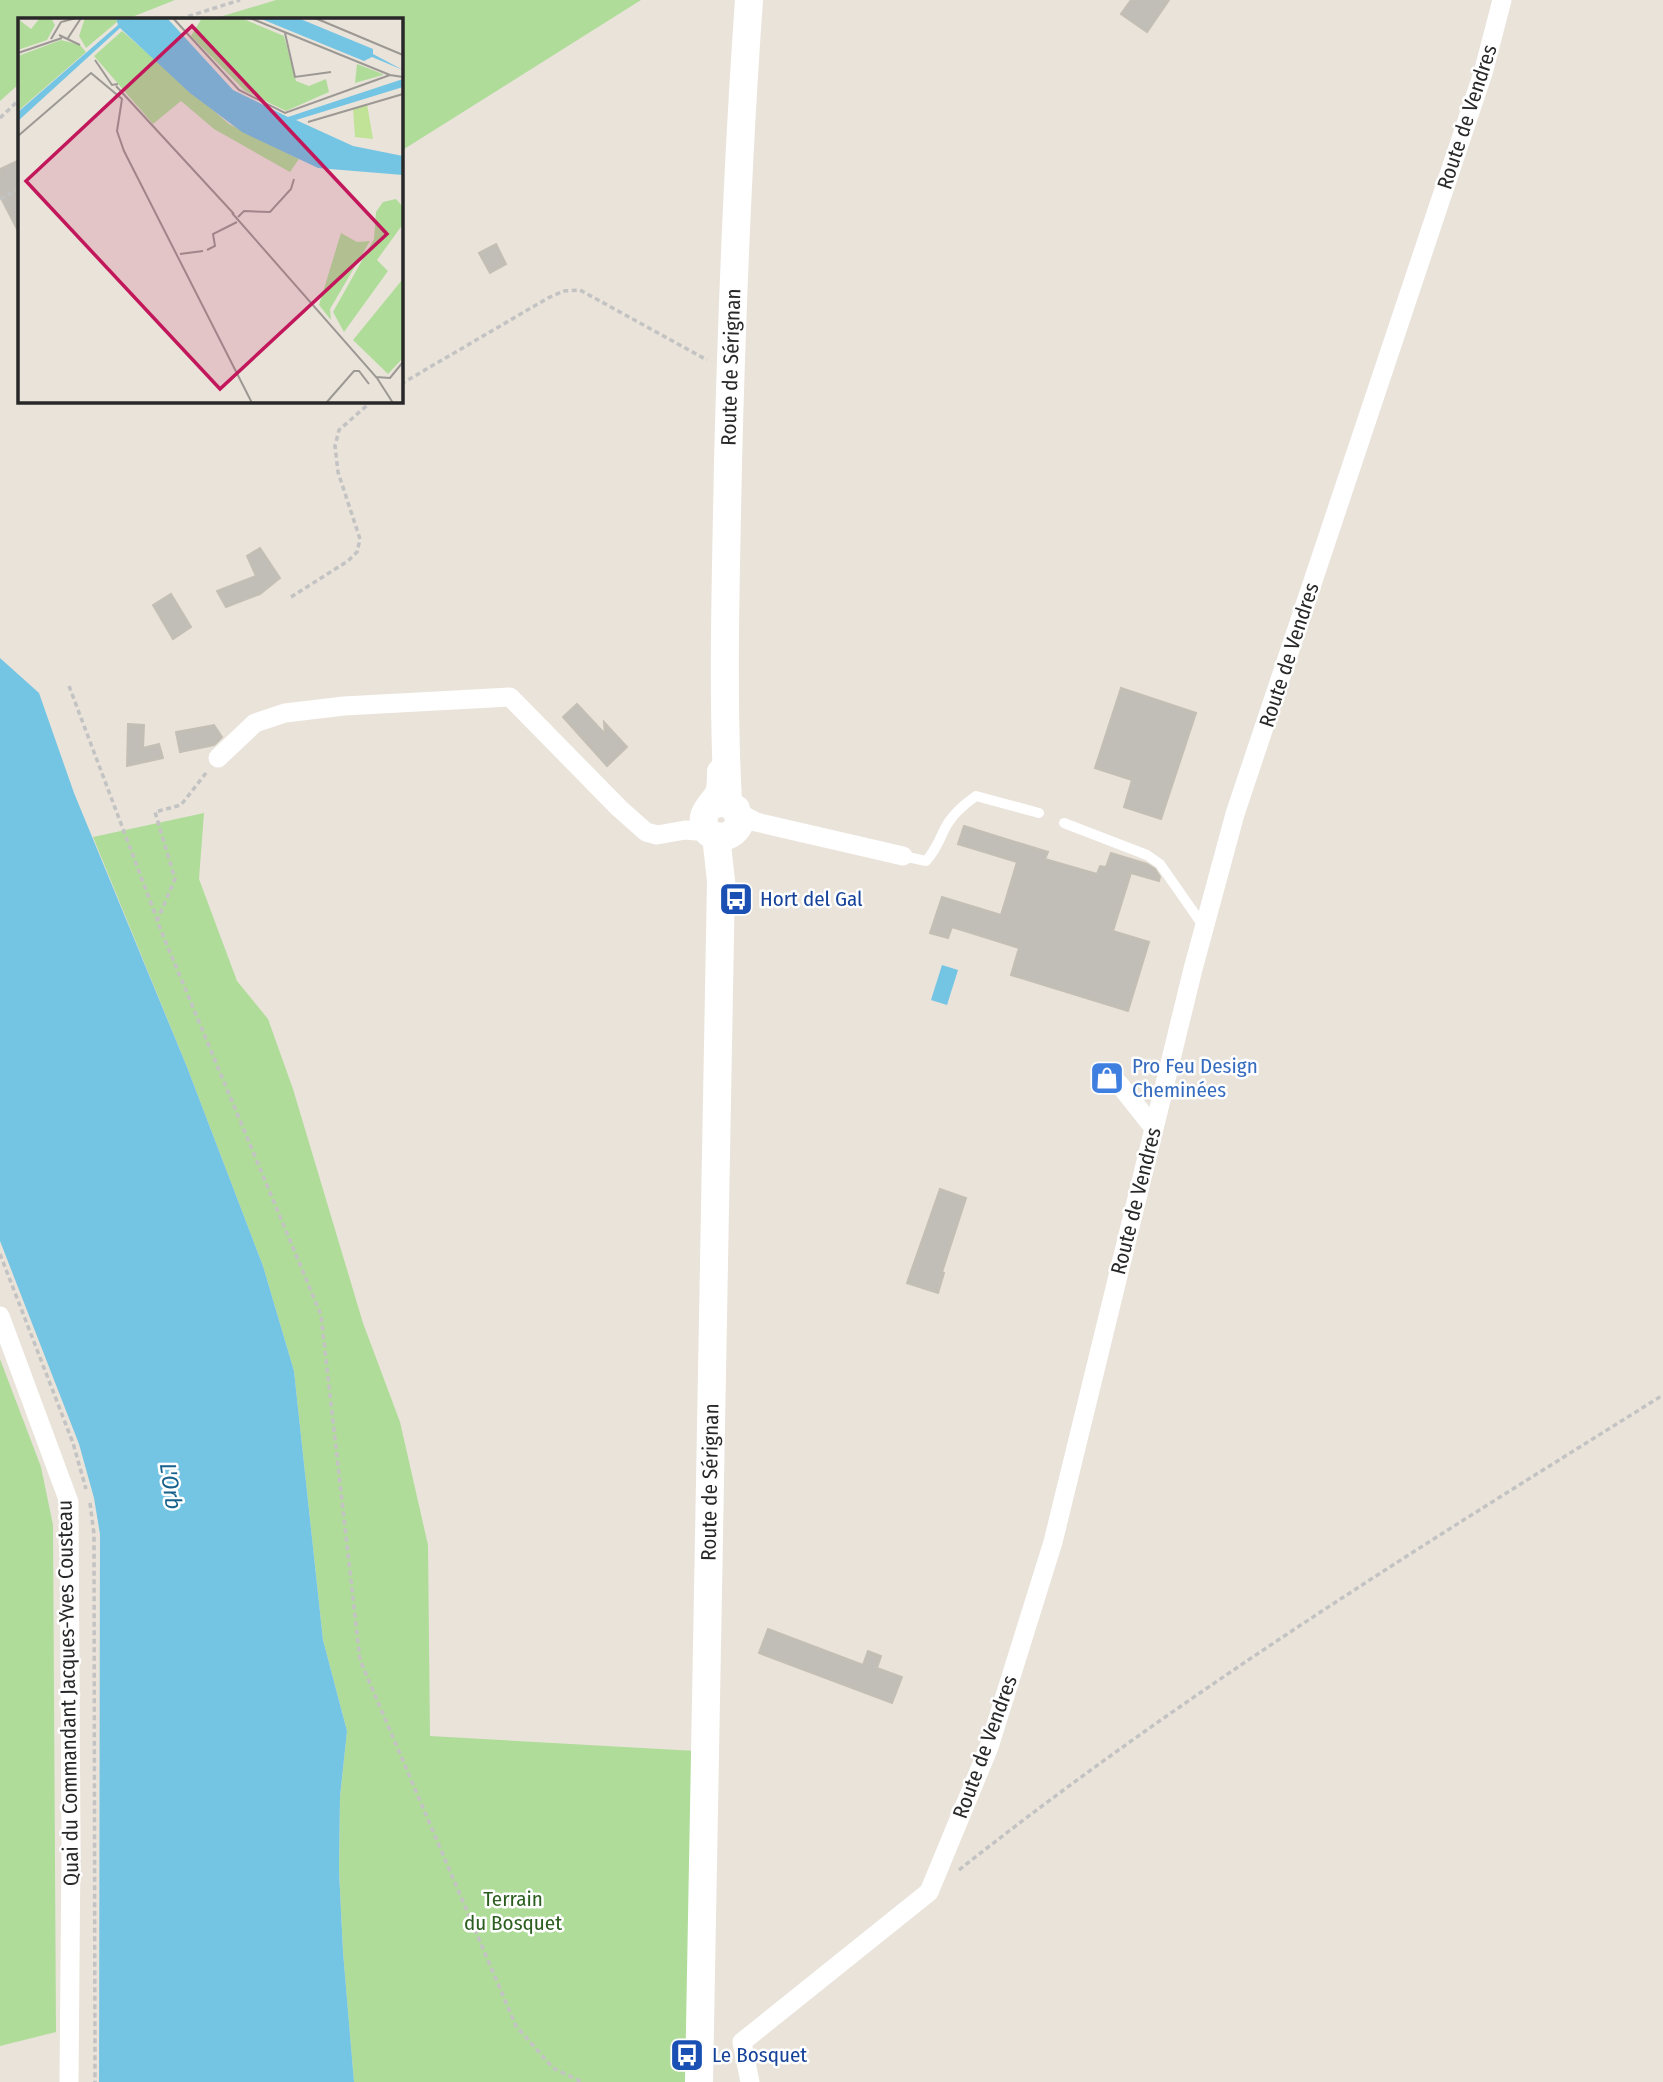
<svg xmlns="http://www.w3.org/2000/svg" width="1663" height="2082" viewBox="0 0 1663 2082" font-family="'Fira Sans Condensed',sans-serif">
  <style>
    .green { fill: #b0dc9a }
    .water { fill: #74c4e4 }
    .building { fill: #c1bdb7; stroke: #c4bfb4; stroke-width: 2 }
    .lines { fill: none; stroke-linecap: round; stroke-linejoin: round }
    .path { stroke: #c3c3c3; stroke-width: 3.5; stroke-dasharray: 5 3.5; stroke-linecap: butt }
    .service { stroke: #fff; stroke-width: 10 }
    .minor { stroke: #fff; stroke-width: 19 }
    .secondary { stroke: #fff; stroke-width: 28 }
    .labels { text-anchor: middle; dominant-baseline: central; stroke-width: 5; stroke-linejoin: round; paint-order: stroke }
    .street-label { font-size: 21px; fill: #282828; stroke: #fff }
    .transit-label { font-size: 21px; fill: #164399; stroke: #fff; text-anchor: start }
    .shop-label { font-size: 21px; fill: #366cbe; stroke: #fff; text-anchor: start }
    .park-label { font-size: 21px; fill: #2b5e1f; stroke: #fff }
    .water-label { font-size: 23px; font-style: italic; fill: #17628c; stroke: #fff }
    .inset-road { fill: none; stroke: #9c9893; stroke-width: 2 }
    .view { fill: #c2185b; fill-opacity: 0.15; stroke: #c2185b; stroke-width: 3.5 }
    .inset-edge { fill: none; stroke: #282828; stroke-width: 3.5 }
  </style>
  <rect width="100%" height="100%" fill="#e9e3da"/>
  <!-- green -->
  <g class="green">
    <path d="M0,0H175L127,19H19V84L0,101Z"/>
    <path d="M276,0H641L401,151V19H213Z"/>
    <path d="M204,813L199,879L237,981L268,1019L293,1089L363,1323L400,1422L428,1545L430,1736L696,1751L686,2082H354L343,1952L339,1870L340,1797L347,1731L323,1640L294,1371L263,1266L187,1067L93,837Z"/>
    <path d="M0,1359L41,1467L53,1525L56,2032L0,2046Z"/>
  </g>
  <!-- water -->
  <g class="water">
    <path d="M0,658L39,693L74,793L187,1067L263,1266L294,1371L323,1640L347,1731L340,1797L339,1870L343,1952L354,2082H99L100,1534L94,1498L79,1444L0,1241Z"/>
    <path d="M942,965L958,970L947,1005L931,1000Z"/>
  </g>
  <!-- building -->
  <g class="building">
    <path d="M1131,0H1169L1147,32L1121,14Z"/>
    <path d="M19,160V233L0,196V169Z"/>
    <path d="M496,244L506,264L490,273L479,253Z"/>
    <path d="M260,548L280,578L260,594L226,607L217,591L256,576L247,556Z"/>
    <path d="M171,594L191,627L173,639L153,605Z"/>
    <path d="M1121,688L1196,713L1161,819L1124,807L1132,780L1095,768Z"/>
    <path d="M577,704L605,734L604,722L627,747L607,766L563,717Z"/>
    <path d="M128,724L144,725L143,748L159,744L163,758L127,766Z"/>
    <path d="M214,725L222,737L214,745L180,752L176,732Z"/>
    <path d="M964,826L1048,852L1045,859L1097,874L1100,866L1106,867L1111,853L1147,864L1155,869L1160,877L1159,881L1131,873L1113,931L1149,942L1128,1011L1011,975L1019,948L952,927L948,938L930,933L942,897L1001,915L1017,862L958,844Z"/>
    <path d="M940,1189L966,1198L942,1272L944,1273L938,1293L907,1283Z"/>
    <path d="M768,1629L863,1665L868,1651L881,1656L877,1668L902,1677L892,1703L759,1653Z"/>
  </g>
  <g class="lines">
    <!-- path -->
    <g class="path">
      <path d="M180,19L240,0"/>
      <path d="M0,118L19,100"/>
      <path d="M0,199L19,189"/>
      <path d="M401,384L548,298L564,291L580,290L707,360"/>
      <path d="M291,597L348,561L357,552L360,539L338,472L335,446L339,430L372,401"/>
      <path d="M69,686L157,919"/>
      <path d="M206,773L181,805L155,812L175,879L157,921L321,1315L360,1660L516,2026L553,2068L582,2082"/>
      <path d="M0,1254L73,1443L86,1489"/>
      <path d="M90,1503L94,1534L95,2082"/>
      <path d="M959,1870C1181,1694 1423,1545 1663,1395"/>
    </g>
    <!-- service -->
    <g class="service">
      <path d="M1064,823L1147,855L1160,864L1204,927"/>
      <path d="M903,856L926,861C939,846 939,838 948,823C955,812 966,803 976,796L1039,813"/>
    </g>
    <!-- minor -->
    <g class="minor">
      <path d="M218,758L255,723L285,713L344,706L510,697L619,808L646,832L657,835L685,830L709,832"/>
      <path d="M739,813L756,822L903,856"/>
      <path d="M1119,1084L1154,1128"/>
      <path d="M0,1316L69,1502L71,1846L69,2082"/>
      <path d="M750,2082L742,2042L929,1892L989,1747L1053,1542L1193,969L1235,814L1483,73L1502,0"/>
    </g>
    <!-- secondary -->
    <g class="secondary">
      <path id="s1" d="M728,803C722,689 726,576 728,462C732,308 738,154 749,0"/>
      <path d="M711,805L724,802L736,809L740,823C731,845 700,839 704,817C706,807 715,802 719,793C721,787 721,778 721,772"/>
      <path id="s2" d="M699,2082L721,881L716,836"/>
    </g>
  </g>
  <!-- icons -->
  <defs>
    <g id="bus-square" transform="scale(1.75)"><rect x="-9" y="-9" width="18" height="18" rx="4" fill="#1a4fb4" stroke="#fff"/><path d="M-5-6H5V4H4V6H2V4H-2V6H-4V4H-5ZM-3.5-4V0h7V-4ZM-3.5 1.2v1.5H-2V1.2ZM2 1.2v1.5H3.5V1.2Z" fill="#fff"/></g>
    <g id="shop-square" transform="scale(1.75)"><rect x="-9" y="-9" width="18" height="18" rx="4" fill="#3f7fe0" stroke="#fff"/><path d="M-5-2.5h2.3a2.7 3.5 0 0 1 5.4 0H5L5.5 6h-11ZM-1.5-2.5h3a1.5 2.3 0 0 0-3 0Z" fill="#fff"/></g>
  </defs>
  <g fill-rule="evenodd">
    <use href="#bus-square" x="736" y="899"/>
    <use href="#shop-square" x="1107" y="1078"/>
    <use href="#bus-square" x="687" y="2055"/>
  </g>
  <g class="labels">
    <!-- street labels -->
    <g class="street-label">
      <text transform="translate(1467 117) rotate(-72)">Route de Vendres</text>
      <text stroke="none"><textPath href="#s1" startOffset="436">Route de Sérignan</textPath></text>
      <text transform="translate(1289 655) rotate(-72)">Route de Vendres</text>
      <text transform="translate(1136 1201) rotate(-76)">Route de Vendres</text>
      <text stroke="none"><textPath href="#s2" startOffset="600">Route de Sérignan</textPath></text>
      <text transform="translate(68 1693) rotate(-91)">Quai du Commandant Jacques-Yves Cousteau</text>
      <text transform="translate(985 1747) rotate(-70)">Route de Vendres</text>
    </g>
    <!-- transit labels -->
    <g class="transit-label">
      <text x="760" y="899">Hort del Gal</text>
      <text x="712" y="2055">Le Bosquet</text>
    </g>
    <!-- shop labels -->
    <g class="shop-label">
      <text x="1132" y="1066">Pro Feu Design<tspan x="1132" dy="24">Cheminées</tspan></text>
    </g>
    <!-- park labels -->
    <g class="park-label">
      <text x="513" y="1899">Terrain<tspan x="513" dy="24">du Bosquet</tspan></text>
    </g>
    <!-- water labels -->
    <g class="water-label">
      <text transform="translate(171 1486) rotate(82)">L'Orb</text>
    </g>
  </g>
  <!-- overview -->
  <g transform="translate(18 18)">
    <rect width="385" height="385" fill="#e9e3da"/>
    <path d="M22,0H33L37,7L29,22L0,32V1L13,11ZM67,0H98L99,4L68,30L61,18ZM184,0H223L266,18L278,63L291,68L308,61L311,74L268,93L227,73L173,18ZM104,13L211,106L281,141L272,154L196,111L163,83L135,106L76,38ZM43,22L62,27L68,34L0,93V38ZM339,46L365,56V57L337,65ZM378,181L385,189V206L359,242L370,253L326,314L315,294L356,221L358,194L365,184ZM323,215L339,224L352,223L312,291L313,302L301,287ZM384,262L385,340L370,356L335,322Z" fill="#b0dc9a"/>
    <path d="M349,86L355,121L337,119L335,90Z" fill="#c1e397"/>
    <path d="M98,0H149L215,72L270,99L385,61V69L278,102L335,128L385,138V157L300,150L224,114L172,75L102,10L0,103V94L100,7ZM241,0H280L355,31V36L385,52L354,39L346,43Z" fill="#74c4e4"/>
    <path class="inset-road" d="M155,0L221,72L267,95L372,57M232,0L372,57L385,59M297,0L385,37M267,15L277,59L313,54M41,17L62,27M50,20L63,0M33,21L43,4L58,0M0,35L44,20M77,42L94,67L100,66M98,68L216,196M290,104L385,76M0,118L73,55L104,81L99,113L106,133L234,385M214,195L359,360L375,385M220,199L226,193L252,194L273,171L276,161M189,232L197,228L195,216L219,204M162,236L185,233M358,359L372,360L385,344M308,385L336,353H341L351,366"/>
    <path class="view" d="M174,8L369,216L202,371L8,163Z"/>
    <rect width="385" height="385" class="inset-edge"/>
  </g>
</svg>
